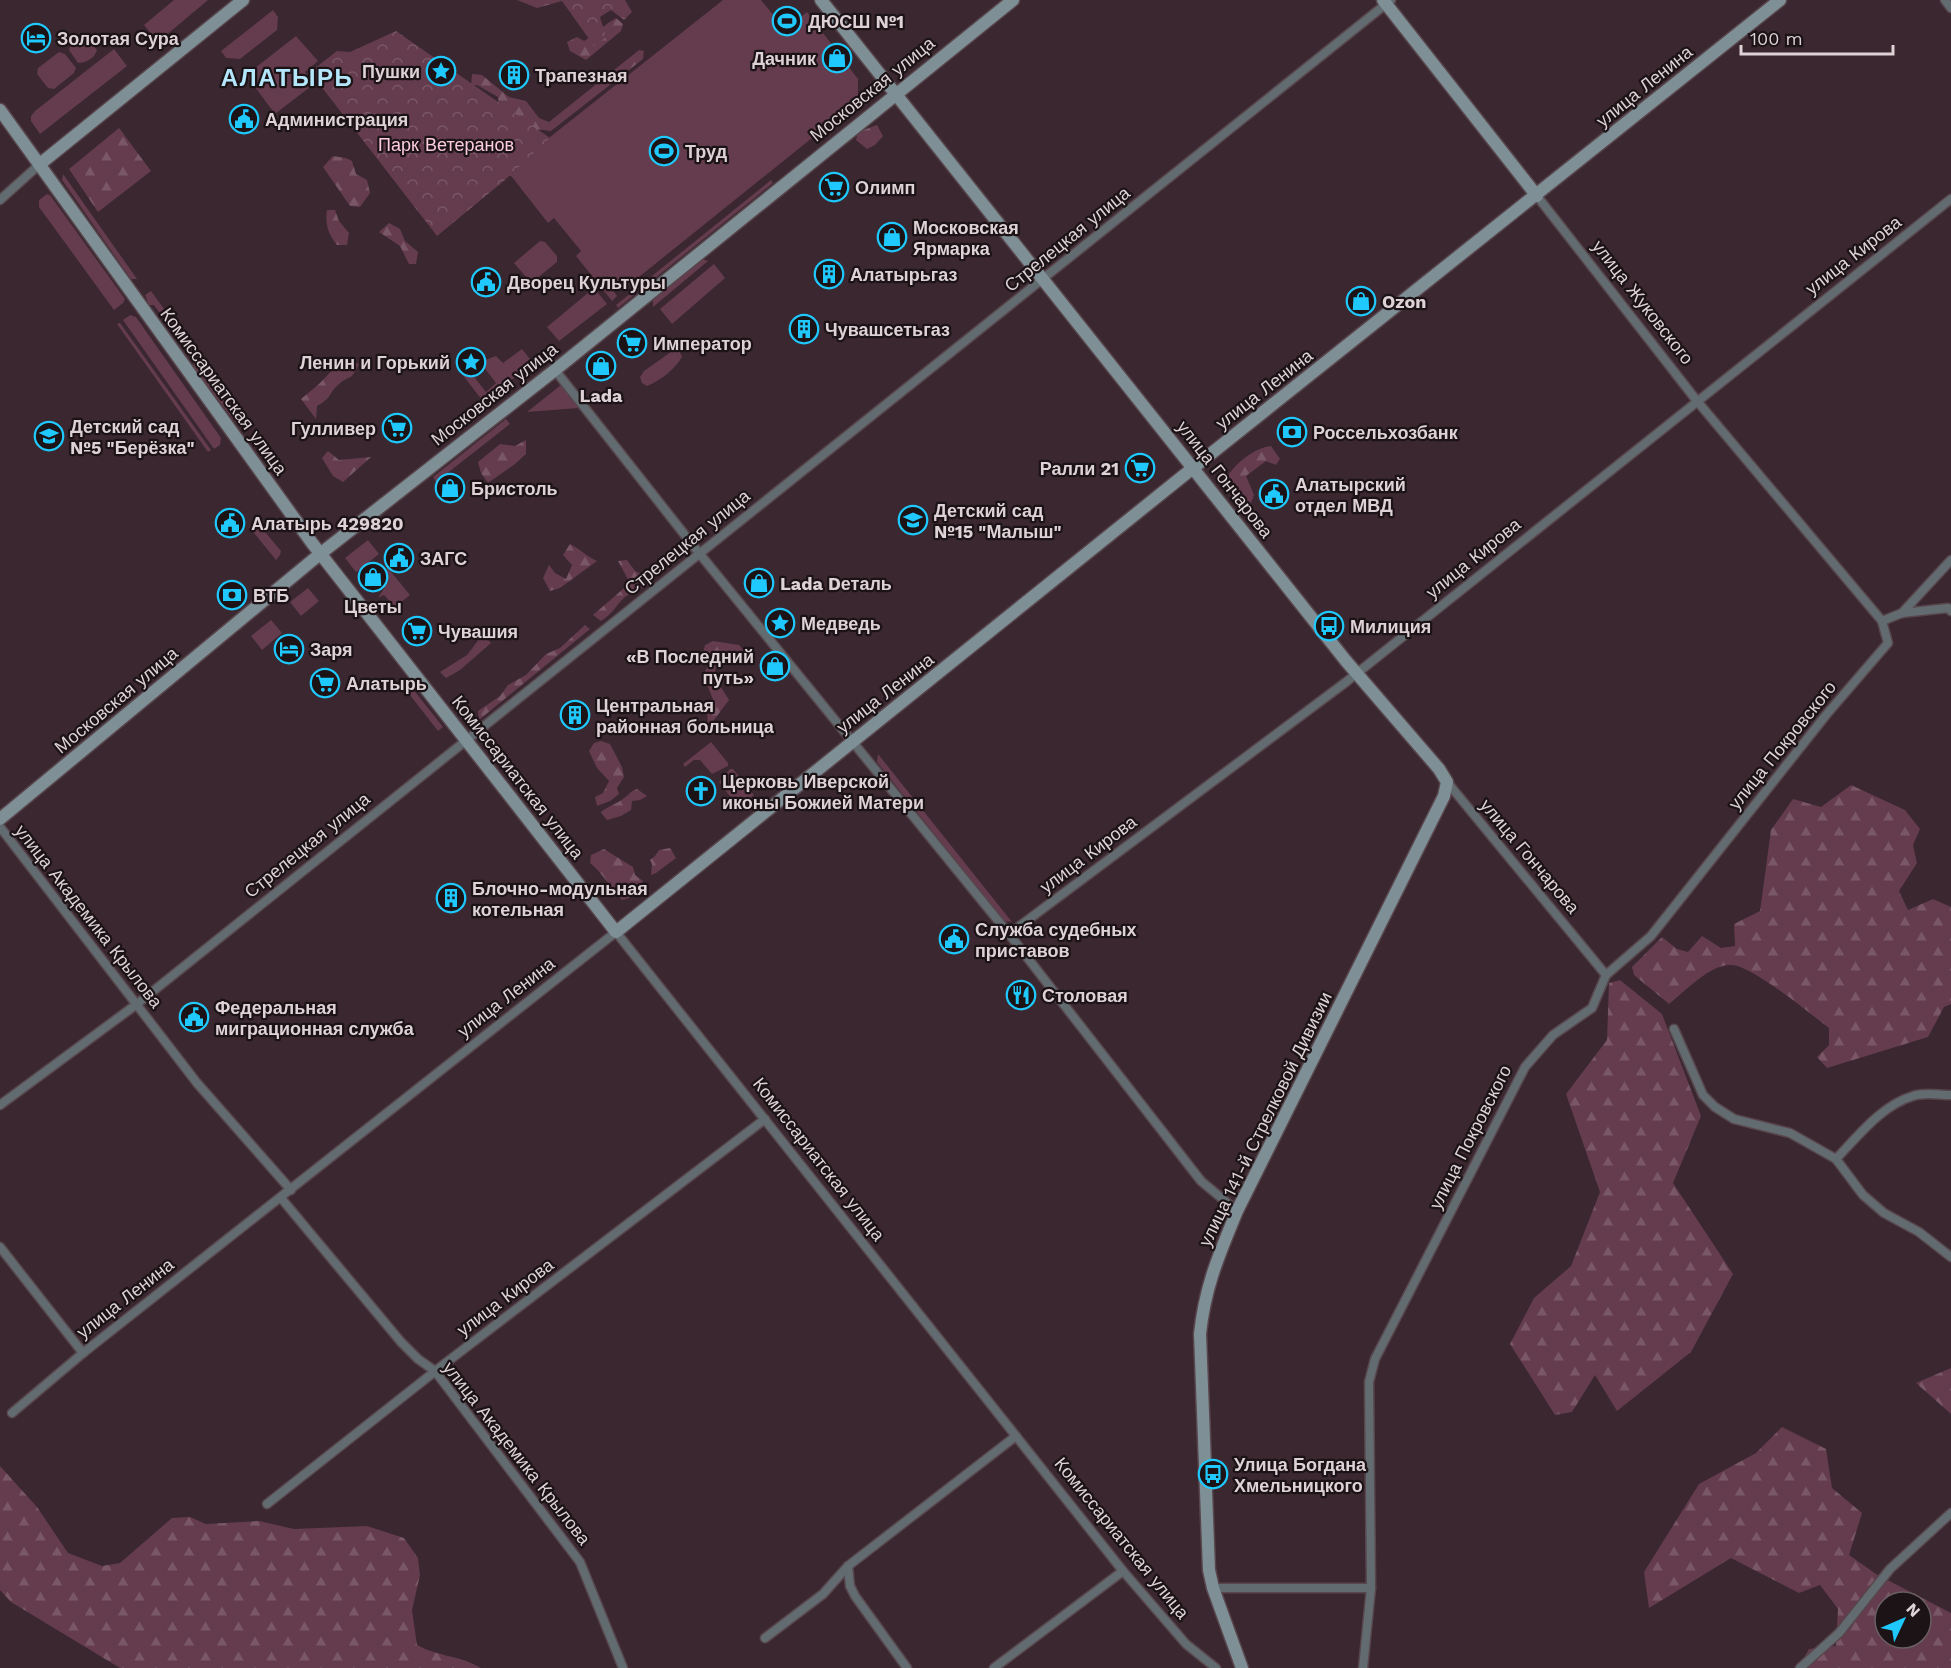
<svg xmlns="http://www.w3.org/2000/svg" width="1951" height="1668" viewBox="0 0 1951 1668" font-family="'Work Sans',sans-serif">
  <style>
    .grass { fill: #643c4d }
    .forest { fill: url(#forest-firs); fill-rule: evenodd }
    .park { fill: url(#park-crowns) }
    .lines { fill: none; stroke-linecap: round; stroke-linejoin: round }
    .street-casing { stroke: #58464d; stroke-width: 11 }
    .secondary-casing { stroke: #58464d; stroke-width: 15 }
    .street { stroke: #626c70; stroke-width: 8 }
    .secondary { stroke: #7f8f96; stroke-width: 12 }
    .labels { text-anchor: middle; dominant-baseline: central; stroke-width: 4.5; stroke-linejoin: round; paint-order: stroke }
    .poi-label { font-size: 18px; font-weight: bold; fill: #ded2d6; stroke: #1b1316; text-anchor: start }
    .street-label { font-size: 18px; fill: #ded2d6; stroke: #1b1316 }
    .park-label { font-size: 18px; fill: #fbcbde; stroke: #1b1316 }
    .district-label { font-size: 24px; font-weight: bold; letter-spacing: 1.5px; fill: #b4e7fc; stroke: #1b1316 }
  </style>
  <defs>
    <pattern id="forest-firs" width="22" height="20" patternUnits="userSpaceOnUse" patternTransform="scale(1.5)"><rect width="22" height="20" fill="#643c4d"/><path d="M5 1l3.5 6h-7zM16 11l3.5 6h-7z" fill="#7a5766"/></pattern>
    <pattern id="park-crowns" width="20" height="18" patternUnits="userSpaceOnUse" patternTransform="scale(1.5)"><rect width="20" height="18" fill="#643c4d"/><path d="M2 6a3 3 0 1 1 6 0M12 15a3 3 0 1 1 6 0" fill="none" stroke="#7a5766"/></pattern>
  </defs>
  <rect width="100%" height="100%" fill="#3a272f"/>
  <!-- grass -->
  <g class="grass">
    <path d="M174,0H208L158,42L144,25Z"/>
    <path d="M723,0H761L785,29L807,12L858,79V101L624,289L618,283L611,288L617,296L612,301L576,256L581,251L554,218L548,223L512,177L501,168L545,141Z"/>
    <path d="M273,10L278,17L277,30L240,59L226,58L221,51Z"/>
    <path d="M82,36H87L97,50C95,58 86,63 78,63L69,50L71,44Z"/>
    <path d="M296,36L318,61L305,72L314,84L275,114L246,75Z"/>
    <path d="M114,49L127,66L40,134L31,121V116L35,111Z"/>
    <path d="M59,52L65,54L76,68L74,73L54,89L48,88L37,74L38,68Z"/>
    <path d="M63,174L137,279H131L62,180Z"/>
    <path d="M771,180L773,183L618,308L616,305Z"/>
    <path d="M47,194L50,195L125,299L123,303L114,310L39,207V200Z"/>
    <path d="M540,241L545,242L557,256V262L531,283L514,263Z"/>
    <path d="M702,259L708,261L653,307V299Z"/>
    <path d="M714,264L725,278L672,324L660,309Z"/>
    <path d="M594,288L607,304L559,341L547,327Z"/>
    <path d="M151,291L246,422L239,427L193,367L194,362L154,305H149L145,295Z"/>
    <path d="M130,315L136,317L221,438L220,445L214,449L123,320Z"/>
    <path d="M120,323L211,450L208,452L117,324Z"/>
    <path d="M522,349L533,363L485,401L482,400L461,373L468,369L486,392L496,383L480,362L496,356L503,363Z"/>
    <path d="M675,349L680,352L682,357C675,369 660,381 647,386L642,383L640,377L644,371Z"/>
    <path d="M561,385L579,408L527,412Z"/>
    <path d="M506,419L510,424L436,482L433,477Z"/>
    <path d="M256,521L281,551L280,555L276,560L249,527Z"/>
    <path d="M368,540L379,554L356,572L345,558Z"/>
    <path d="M387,567L410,595L389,612L386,609L392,604L384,595L378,598L388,582Z"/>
    <path d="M308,588L319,601L301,616L290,602Z"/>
    <path d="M271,620L282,633L262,650L251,636Z"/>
    <path d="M405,679L443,727L438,731L399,681Z"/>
    <path d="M711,742L728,763V766L712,774L700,760H694L685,767L683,764Z"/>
    <path d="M878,754L1012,922L1004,921L877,762Z"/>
    <path d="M730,769H733L754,795L739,808L719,782Z"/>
  </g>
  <!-- forest -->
  <g class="forest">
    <path d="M616,18L623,24L621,31L586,60L570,51L567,42L577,37L584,41C596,34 604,25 616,18Z"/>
    <path d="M639,50L644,51L643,59L551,131L509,126L499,109L498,97L477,85L471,86L472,74L482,75L509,97L526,101L539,118L549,122Z"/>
    <path d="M877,125L883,136L875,145L867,149L856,140L858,132Z"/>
    <path d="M119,128L151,171L98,212L69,169Z"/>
    <path d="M333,156L346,158L352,161L356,174L367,180L370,193L360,207L350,206L323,167Z"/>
    <path d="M327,210H335L339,221L349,233L347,245H337C328,234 325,224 327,210Z"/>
    <path d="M389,223L400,229L405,241L418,252L416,264H409L400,246L379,232Z"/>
    <path d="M344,358L359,364C350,383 350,374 338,385C328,394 333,397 317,406L316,419L301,399L319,384Z"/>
    <path d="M526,440V454L515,464L488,483L481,473L478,462L500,444L515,446Z"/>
    <path d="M1271,446L1280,459L1276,465L1266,461L1246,476L1254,495L1250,505L1227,477C1236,463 1254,448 1271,446Z"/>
    <path d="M328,451L339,460L371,457L343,482L333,476L322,458Z"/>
    <path d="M570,544C580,549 586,556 597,561L560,588L550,591L543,578L549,565L555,573L566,579L572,565L563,555Z"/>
    <path d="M627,560L635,571L649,578L648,585C640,589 632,592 625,597C615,606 613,614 601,621L593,615L630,583L618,561Z"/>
    <path d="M585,625L590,629L479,720L478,711L500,696L508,685L526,675L546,654L560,648Z"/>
    <path d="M483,634L491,643L460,670L446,678L440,672L467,655Z"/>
    <path d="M713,641L739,645L745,652L737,658L714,653L709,655L703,653L705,645Z"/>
    <path d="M714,662L716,667L714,676L729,700L708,728L707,706L714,702L708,687L702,679L708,665Z"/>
    <path d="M601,741L610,744L622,767L624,777L617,788L619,794L610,801L597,806L595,797L603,793L609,781L597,768L589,751L594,743Z"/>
    <path d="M1851,785L1905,810L1920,829L1913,845L1917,863L1899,891L1908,910L1933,899L1951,907V1004L1944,1007L1928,1037L1827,1068L1817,1057L1829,1045V1028C1809,1013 1754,967 1732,965C1711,963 1684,992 1669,1004L1634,975L1632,967L1662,937L1677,949L1688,952L1702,936L1721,948L1735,946L1734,924L1760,911L1771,830L1793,799L1821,807Z"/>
    <path d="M637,789L647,796L640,800L632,801L631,810L621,816L607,820L601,812C607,807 613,805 620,801C627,797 629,792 637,789Z"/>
    <path d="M670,848L676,858L656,873L651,875L652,864L650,860L655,856L659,850Z"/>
    <path d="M604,849L633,867L635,875L643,881C639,890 632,899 622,900C610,888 603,873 590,863L591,855Z"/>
    <path d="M1620,980L1662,1014L1701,1116L1673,1183L1733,1274L1691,1352L1617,1411L1595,1375L1572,1412L1555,1415L1510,1344L1534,1298L1571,1266L1600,1192L1566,1094L1607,1040L1609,983Z"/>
    <path d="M1951,1368V1414L1916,1383Z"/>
    <path d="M1782,1427L1826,1449L1832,1488L1862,1513L1849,1555L1876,1574L1951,1613V1668H1798L1809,1649L1836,1646L1838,1609L1820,1585L1799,1593L1731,1558L1649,1608L1644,1572L1699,1484L1756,1453ZM1885,1602H1921V1638H1885Z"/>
    <path d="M0,1466L37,1507L68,1553L102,1566L120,1563L172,1518L190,1517L206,1524L259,1521L294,1529L367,1526L404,1538L418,1558L420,1575L412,1610L417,1645C439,1657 459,1655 481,1668H120L11,1602L0,1590Z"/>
  </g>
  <!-- park -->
  <g class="park">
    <path d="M517,0H625L632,12L624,20L611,10L600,17L606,37L594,46L562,1L537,8Z"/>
    <path d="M396,31L550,138L505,180L437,236L310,72L337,51L350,52Z"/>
  </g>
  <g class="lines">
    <!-- street casing -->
    <g class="street-casing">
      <g id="street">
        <path d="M1945,0L1951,8"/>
        <path d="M1537,196L1697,401L1882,621"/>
        <path d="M0,200L40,164"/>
        <path d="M555,370L699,553L1009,934L1201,1181L1237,1211"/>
        <path d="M1902,613L1948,608L1951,611"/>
        <path d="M1447,782L1606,975"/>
        <path d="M0,827L197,1083L291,1190"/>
        <path d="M1009,934L1346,682L1951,199"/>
        <path d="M1674,1029L1703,1095L1715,1107L1734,1119L1790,1133L1836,1159L1863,1195L1884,1213L1919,1232L1951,1257"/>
        <path d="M0,1105L137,1004L1391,0"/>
        <path d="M1836,1159C1858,1136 1882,1105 1913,1096C1924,1092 1939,1095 1951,1095"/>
        <path d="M281,1198L401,1342L418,1359L435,1371L580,1562L623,1668"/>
        <path d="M0,1247L83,1353"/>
        <path d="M12,1413L83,1353L616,932L1123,1571L1186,1644L1216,1668"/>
        <path d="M267,1504L443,1365L765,1119"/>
        <path d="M848,1566L850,1586L855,1596L907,1668"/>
        <path d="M1213,1588H1371"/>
        <path d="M765,1638L823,1594L848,1566L1016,1436"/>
        <path d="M994,1668L1123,1571"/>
        <path d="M1363,1668L1371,1588L1369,1382L1375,1359L1525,1067L1553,1035L1592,1008L1606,975L1651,936L1826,715L1888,643L1882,621L1902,613L1951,560"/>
        <path d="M1800,1668L1839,1633L1890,1569L1951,1513"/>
      </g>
    </g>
    <!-- secondary casing -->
    <g class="secondary-casing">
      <g id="secondary">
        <path d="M821,0L1346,661L1439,769L1447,782L1444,796L1237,1211C1219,1255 1205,1286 1200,1334L1209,1570L1213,1588L1242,1668"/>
        <path d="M1383,0L1537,196"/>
        <path d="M0,110L312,543L616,932L1183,476L1780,0"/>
        <path d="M40,164L243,0"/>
        <path d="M0,819L320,554L555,370L1013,0"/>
      </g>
    </g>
    <!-- street -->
    <use href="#street" class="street"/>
    <!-- secondary -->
    <use href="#secondary" class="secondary"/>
  </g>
  <!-- icons -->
  <defs>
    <g id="stadium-ring" transform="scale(1.5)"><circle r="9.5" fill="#1b1316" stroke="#1fc9fd" stroke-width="1.5"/><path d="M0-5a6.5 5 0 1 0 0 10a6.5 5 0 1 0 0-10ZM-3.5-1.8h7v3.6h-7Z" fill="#1fc9fd"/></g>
    <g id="hotel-ring" transform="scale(1.5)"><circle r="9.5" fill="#1b1316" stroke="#1fc9fd" stroke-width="1.5"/><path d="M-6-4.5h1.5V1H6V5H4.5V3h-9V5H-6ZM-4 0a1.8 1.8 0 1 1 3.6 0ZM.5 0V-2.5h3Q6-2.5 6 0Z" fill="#1fc9fd"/></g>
    <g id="shop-ring" transform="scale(1.5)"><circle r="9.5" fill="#1b1316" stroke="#1fc9fd" stroke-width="1.5"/><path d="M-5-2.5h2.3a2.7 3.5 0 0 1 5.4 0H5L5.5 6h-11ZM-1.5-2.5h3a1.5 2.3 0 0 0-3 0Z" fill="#1fc9fd"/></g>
    <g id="sight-ring" transform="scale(1.5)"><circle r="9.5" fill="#1b1316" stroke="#1fc9fd" stroke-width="1.5"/><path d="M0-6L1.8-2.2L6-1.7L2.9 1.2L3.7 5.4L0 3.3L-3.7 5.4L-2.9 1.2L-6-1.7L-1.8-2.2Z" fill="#1fc9fd"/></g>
    <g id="building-ring" transform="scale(1.5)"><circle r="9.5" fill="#1b1316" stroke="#1fc9fd" stroke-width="1.5"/><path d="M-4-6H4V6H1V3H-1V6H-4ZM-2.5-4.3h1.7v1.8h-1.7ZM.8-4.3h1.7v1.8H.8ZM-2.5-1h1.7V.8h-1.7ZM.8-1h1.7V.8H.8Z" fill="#1fc9fd"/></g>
    <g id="civic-ring" transform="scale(1.5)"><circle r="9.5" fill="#1b1316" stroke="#1fc9fd" stroke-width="1.5"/><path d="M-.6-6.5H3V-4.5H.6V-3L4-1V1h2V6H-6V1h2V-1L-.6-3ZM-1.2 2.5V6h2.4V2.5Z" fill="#1fc9fd"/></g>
    <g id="supermarket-ring" transform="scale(1.5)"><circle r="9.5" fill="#1b1316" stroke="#1fc9fd" stroke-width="1.5"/><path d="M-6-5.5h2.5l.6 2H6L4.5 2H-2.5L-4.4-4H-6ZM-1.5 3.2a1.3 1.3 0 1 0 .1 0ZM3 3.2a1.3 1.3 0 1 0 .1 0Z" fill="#1fc9fd"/></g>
    <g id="bank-ring" transform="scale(1.5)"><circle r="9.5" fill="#1b1316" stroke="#1fc9fd" stroke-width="1.5"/><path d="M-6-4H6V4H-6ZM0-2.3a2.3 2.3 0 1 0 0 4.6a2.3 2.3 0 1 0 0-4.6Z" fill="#1fc9fd"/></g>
    <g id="school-ring" transform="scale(1.5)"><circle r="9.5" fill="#1b1316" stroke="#1fc9fd" stroke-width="1.5"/><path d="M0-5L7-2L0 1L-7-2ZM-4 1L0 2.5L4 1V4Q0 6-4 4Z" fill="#1fc9fd"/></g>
    <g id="bus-ring" transform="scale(1.5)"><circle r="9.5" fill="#1b1316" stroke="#1fc9fd" stroke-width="1.5"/><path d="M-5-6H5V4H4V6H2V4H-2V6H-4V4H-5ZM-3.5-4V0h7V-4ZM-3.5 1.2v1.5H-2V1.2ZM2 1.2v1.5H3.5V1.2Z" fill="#1fc9fd"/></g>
    <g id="church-ring" transform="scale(1.5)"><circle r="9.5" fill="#1b1316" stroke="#1fc9fd" stroke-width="1.5"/><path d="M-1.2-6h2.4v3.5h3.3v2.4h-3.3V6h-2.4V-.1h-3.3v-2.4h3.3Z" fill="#1fc9fd"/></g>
    <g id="restaurant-ring" transform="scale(1.5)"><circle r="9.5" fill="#1b1316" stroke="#1fc9fd" stroke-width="1.5"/><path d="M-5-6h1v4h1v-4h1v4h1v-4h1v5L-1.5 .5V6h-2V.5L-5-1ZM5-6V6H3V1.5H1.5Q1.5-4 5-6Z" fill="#1fc9fd"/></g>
  </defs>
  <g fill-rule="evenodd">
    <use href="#stadium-ring" x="787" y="21"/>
    <use href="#hotel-ring" x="36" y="38"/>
    <use href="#shop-ring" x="837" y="58"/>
    <use href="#sight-ring" x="441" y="71"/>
    <use href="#building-ring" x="514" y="75"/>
    <use href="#civic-ring" x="244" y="119"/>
    <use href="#stadium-ring" x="664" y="151"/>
    <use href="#supermarket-ring" x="834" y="187"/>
    <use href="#shop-ring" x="892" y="237"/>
    <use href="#building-ring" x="829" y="274"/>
    <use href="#civic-ring" x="486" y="282"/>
    <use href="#shop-ring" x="1361" y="301"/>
    <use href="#building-ring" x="804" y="329"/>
    <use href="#supermarket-ring" x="632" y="343"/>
    <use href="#sight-ring" x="471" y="362"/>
    <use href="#shop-ring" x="601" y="366"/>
    <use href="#supermarket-ring" x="397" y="428"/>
    <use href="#bank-ring" x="1292" y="432"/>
    <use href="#school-ring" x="49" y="436"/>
    <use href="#supermarket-ring" x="1140" y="468"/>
    <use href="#shop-ring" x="450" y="488"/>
    <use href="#civic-ring" x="1274" y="494"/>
    <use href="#school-ring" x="913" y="520"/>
    <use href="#civic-ring" x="230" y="523"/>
    <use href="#civic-ring" x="399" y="558"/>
    <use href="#shop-ring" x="373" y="577"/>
    <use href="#shop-ring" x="759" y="583"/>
    <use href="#bank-ring" x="232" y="595"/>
    <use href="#sight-ring" x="780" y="623"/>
    <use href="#bus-ring" x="1329" y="626"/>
    <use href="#supermarket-ring" x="417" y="631"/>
    <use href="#hotel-ring" x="289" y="649"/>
    <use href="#shop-ring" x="775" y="666"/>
    <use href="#supermarket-ring" x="325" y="683"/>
    <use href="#building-ring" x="575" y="715"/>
    <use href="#church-ring" x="701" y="791"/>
    <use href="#building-ring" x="451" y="898"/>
    <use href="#civic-ring" x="954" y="939"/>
    <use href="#restaurant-ring" x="1021" y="995"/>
    <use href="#civic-ring" x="194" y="1017"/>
    <use href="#bus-ring" x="1213" y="1474"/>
  </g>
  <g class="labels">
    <!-- poi labels -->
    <g class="poi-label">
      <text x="808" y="21">ДЮСШ №1</text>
      <text x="57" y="38">Золотая Сура</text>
      <text x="816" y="58" text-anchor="end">Дачник</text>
      <text x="420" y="71" text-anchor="end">Пушки</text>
      <text x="535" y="75">Трапезная</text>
      <text x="265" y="119">Администрация</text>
      <text x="685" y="151">Труд</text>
      <text x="855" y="187">Олимп</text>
      <text x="913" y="227">Московская<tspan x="913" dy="21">Ярмарка</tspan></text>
      <text x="850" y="274">Алатырьгаз</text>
      <text x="507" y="282">Дворец Культуры</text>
      <text x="1382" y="301">Ozon</text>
      <text x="825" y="329">Чувашсетьгаз</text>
      <text x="653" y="343">Император</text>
      <text x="450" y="362" text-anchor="end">Ленин и Горький</text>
      <text x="601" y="395" text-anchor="middle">Lada</text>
      <text x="70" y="426">Детский сад<tspan x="70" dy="21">№5 "Берёзка"</tspan></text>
      <text x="376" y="428" text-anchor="end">Гулливер</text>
      <text x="1313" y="432">Россельхозбанк</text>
      <text x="1119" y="468" text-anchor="end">Ралли 21</text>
      <text x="1295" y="484">Алатырский<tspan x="1295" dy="21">отдел МВД</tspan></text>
      <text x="471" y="488">Бристоль</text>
      <text x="934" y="510">Детский сад<tspan x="934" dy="21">№15 "Малыш"</tspan></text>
      <text x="251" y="523">Алатырь 429820</text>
      <text x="420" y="558">ЗАГС</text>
      <text x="780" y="583">Lada Dеталь</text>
      <text x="253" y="595">ВТБ</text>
      <text x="373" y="606" text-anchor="middle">Цветы</text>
      <text x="801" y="623">Медведь</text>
      <text x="1350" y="626">Милиция</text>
      <text x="438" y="631">Чувашия</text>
      <text x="310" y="649">Заря</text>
      <text x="754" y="656" text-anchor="end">«В Последний<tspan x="754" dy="21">путь»</tspan></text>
      <text x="346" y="683">Алатырь</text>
      <text x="596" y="705">Центральная<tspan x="596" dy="21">районная больница</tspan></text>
      <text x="722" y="781">Церковь Иверской<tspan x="722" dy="21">иконы Божией Матери</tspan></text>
      <text x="472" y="888">Блочно-модульная<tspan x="472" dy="21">котельная</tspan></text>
      <text x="975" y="929">Служба судебных<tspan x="975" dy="21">приставов</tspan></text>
      <text x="1042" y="995">Столовая</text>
      <text x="215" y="1007">Федеральная<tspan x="215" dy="21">миграционная служба</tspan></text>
      <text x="1234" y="1464">Улица Богдана<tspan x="1234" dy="21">Хмельницкого</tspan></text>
    </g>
    <!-- street labels -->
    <g class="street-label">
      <text transform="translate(1644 86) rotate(-39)">улица Ленина</text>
      <text transform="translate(872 89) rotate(-39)">Московская улица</text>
      <text transform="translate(1067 239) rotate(-39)">Стрелецкая улица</text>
      <text transform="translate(1853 255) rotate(-38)">улица Кирова</text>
      <text transform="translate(1643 302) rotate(52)">улица Жуковского</text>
      <text transform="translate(1264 389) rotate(-38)">улица Ленина</text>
      <text transform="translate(224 391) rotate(54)">Комиссариатская улица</text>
      <text transform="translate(494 394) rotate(-38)">Московская улица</text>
      <text transform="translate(1225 479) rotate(52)">улица Гончарова</text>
      <text transform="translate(687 542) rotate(-39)">Стрелецкая улица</text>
      <text transform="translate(1473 558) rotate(-39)">улица Кирова</text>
      <text transform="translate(885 693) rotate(-38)">улица Ленина</text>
      <text transform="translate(116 700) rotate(-40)">Московская улица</text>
      <text transform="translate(1782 745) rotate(-51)">улица Покровского</text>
      <text transform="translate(518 777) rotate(52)">Комиссариатская улица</text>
      <text transform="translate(307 845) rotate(-39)">Стрелецкая улица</text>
      <text transform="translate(1088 854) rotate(-37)">улица Кирова</text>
      <text transform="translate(1530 856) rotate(50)">улица Гончарова</text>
      <text transform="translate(89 916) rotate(52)">улица Академика Крылова</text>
      <text transform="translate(506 997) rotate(-38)">улица Ленина</text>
      <text transform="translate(1265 1119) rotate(-64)">улица 141-й Стрелковой Дивизии</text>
      <text transform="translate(1470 1137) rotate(-63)">улица Покровского</text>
      <text transform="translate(819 1159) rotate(52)">Комиссариатская улица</text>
      <text transform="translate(505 1297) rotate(-37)">улица Кирова</text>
      <text transform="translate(125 1298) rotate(-38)">улица Ленина</text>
      <text transform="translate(517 1453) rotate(52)">улица Академика Крылова</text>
      <text transform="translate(1122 1538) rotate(51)">Комиссариатская улица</text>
    </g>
    <!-- park labels -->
    <g class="park-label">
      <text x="446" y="144">Парк Ветеранов</text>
    </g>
    <!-- district labels -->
    <g class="district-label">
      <text x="287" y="78">АЛАТЫРЬ</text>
    </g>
  </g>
  <!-- north arrow -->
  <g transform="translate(1903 1620) rotate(46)"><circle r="28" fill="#1b1316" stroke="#695f63" stroke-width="1.5"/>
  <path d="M0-4.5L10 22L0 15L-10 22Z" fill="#1fc9fd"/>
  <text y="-9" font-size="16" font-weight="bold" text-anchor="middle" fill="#ded2d6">N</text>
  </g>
  <!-- scale -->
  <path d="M1741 45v9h152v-9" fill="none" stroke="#ded2d6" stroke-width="3"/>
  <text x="1750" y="45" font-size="18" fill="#ded2d6" stroke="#1b1316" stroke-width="4.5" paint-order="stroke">100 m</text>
</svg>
